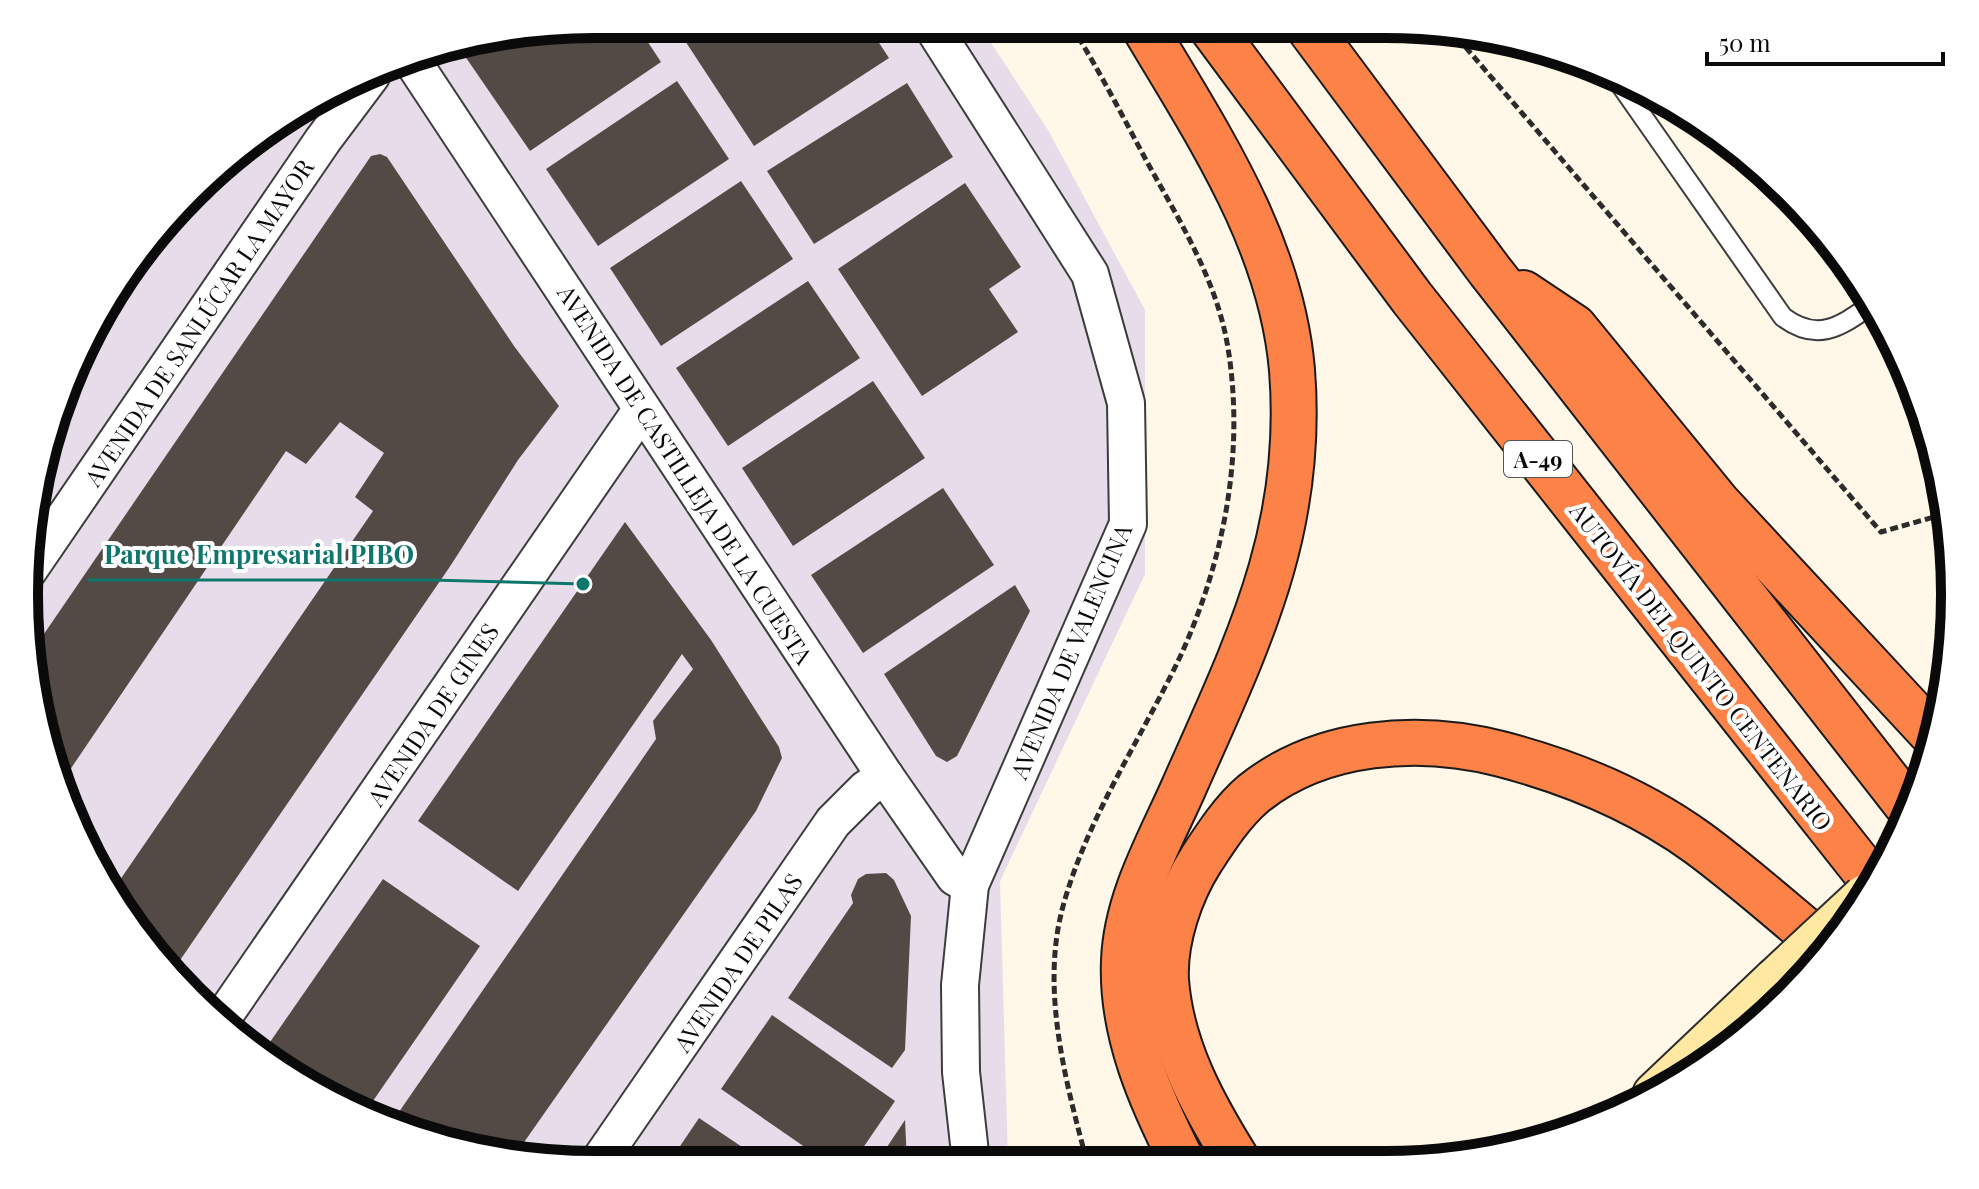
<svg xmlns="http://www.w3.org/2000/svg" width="1979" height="1189" viewBox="0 0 1979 1189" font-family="'Playfair Display',serif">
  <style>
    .industrial { fill: #e7ddea }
    .building { fill: #534a46 }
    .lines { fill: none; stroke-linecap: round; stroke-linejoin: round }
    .lane-casing { stroke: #3d3d3d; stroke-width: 22 }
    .street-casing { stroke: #3d3d3d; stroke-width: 40 }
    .secondary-casing { stroke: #2c2c2c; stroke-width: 48 }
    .highway-casing { stroke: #1b1b1b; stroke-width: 48 }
    .path { stroke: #2c2c2c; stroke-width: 5; stroke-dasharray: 8 4; stroke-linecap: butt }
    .lane { stroke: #fff; stroke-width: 18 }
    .street { stroke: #fff; stroke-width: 36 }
    .secondary { stroke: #ffe8a2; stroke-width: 44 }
    .highway { stroke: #fc8248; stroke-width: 44 }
    .secondary-bridge-casing { stroke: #2c2c2c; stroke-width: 48; stroke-linecap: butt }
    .secondary-bridge { stroke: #ffe8a2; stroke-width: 44 }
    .labels { text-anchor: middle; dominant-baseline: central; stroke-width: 8; stroke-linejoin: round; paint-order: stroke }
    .shield { fill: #fff; stroke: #545454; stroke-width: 2 }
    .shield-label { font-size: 22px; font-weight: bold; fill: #0a0a0a }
    .street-label { font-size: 24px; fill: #0a0a0a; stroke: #fff }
    .rim { fill: none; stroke: #0a0a0a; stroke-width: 10 }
    .leader { fill: none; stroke: #0f766e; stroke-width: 3 }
    .callout-dot { fill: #0f766e; stroke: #fff; stroke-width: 3 }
    .callout-label { font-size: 26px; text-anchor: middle; font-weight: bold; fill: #0f766e; stroke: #fff; stroke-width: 8; stroke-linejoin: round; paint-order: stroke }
  </style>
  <rect width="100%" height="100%" fill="#fff7e7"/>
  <!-- industrial -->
  <path class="industrial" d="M595,24L980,26L1048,130L1145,310V574L1000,881L1008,1162L520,1160L377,1122L248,1047L120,912L54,777L24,594L54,412L142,248L248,142L412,54Z"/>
  <!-- building -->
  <g class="building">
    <path d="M594,24H636L661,62L530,151L458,46Z"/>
    <path d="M674,24L868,26L889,58L754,146Z"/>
    <path d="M677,81L729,159L598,246L546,169Z"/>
    <path d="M907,83L953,157L814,244L767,171Z"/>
    <path d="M380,154L387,157L514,346L559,406L518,460L451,565L174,969L120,912L111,893L373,511L355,497L384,453L340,422L306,464L286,451L59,786L33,650L371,156Z"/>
    <path d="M741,181L793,259L661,346L610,268Z"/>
    <path d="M965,183L1021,267L989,289L1018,332L922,396L838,269Z"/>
    <path d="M808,281L860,358L728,446L676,368Z"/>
    <path d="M873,381L925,458L793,546L742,468Z"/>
    <path d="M943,488L994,565L863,653L811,575Z"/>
    <path d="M625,522L711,640L779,747L782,758L756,811L513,1158L390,1125L656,739L653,721L693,669L682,654L518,891L418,821Z"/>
    <path d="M1015,585L1030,611L957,756L947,762L936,756L884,674Z"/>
    <path d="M886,873L894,880L911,916L905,1050L892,1068L788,998L853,903L851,895L858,879L866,874Z"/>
    <path d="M383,879L480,946L364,1114L261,1055Z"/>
    <path d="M772,1015L895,1101L854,1161H825L721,1089Z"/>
    <path d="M699,1118L763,1161H670Z"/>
    <path d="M905,1120L907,1162H877Z"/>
  </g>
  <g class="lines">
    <!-- lane casing -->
    <g class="lane-casing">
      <path id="lane" d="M1613,74L1783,317C1819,344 1842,325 1874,303"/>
    </g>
    <!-- street casing -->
    <g class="street-casing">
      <g id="street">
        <path d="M932,26L1090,274L1126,403L1128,524L970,885L960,985L961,1072L971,1162"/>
        <path d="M409,56L885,776L955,877L970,885"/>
        <path d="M28,571L323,140L371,76"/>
        <path d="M221,1020L642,409"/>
        <path d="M600,1160L833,822L866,789L885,776"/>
      </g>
    </g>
    <!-- secondary casing -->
    <g class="secondary-casing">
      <path id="secondary" d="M1655,1095L1776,980"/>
    </g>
    <!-- highway casing -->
    <g class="highway-casing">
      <g id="highway">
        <path d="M1144,27C1208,135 1281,242 1292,370C1305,532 1246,646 1183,789C1159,843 1126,900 1124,961C1121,1033 1151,1100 1183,1163"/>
        <path d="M1211,27L1412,298L1874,883"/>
        <path d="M1309,28L1490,271L1910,809"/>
        <path d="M1523,293L1574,327L1717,502L1936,738"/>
        <path d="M1239,1163C1204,1107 1171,1048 1166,980C1164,940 1180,893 1201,860C1216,837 1232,812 1253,794C1321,739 1420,733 1501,754C1570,772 1640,801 1698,843C1743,876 1786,915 1829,950"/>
      </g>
    </g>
    <!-- path -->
    <g class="path">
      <path d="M1072,27C1099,70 1122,115 1146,160C1179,220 1217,280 1228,348C1245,453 1224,561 1180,657C1140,741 1086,819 1062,910C1041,992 1066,1083 1087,1162"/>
      <path d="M1450,29L1881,532L1948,513"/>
    </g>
    <!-- lane -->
    <use href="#lane" class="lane"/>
    <!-- street -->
    <use href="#street" class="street"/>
    <!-- secondary -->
    <use href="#secondary" class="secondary"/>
    <!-- highway -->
    <use href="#highway" class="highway"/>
    <!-- secondary-bridge casing -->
    <g class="secondary-bridge-casing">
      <path id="secondary-bridge" d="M1776,980L1865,897"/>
    </g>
    <!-- secondary-bridge -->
    <use href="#secondary-bridge" class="secondary-bridge"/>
  </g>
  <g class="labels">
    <!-- shield labels -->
    <rect class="shield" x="1504" y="441" width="68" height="36" rx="6"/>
    <g class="shield-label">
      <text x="1538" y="459">A-49</text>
    </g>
    <!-- street labels -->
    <g class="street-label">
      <text transform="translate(198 322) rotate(-56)">AVENIDA DE SANLÚCAR LA MAYOR</text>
      <text transform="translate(686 474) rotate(57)">AVENIDA DE CASTILLEJA DE LA CUESTA</text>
      <text transform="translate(1070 651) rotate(-67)">AVENIDA DE VALENCINA</text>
      <text transform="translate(1702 666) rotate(52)">AUTOVÍA DEL QUINTO CENTENARIO</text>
      <text transform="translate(432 714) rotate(-56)">AVENIDA DE GINES</text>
      <text transform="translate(737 962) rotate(-56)">AVENIDA DE PILAS</text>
    </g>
  </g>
  <!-- crop -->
  <path d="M0 0H1979V1189H0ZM594 38H1385A556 556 0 0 1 1941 594V595A556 556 0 0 1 1385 1151H594A556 556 0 0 1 38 595V594A556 556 0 0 1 594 38Z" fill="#fff" fill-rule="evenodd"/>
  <path class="rim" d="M594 38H1385A556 556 0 0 1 1941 594V595A556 556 0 0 1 1385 1151H594A556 556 0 0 1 38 595V594A556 556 0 0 1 594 38Z"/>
  <!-- callouts -->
  <path class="leader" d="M583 584L430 580H88"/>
  <circle class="callout-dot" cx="583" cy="584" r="8"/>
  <g class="callout-label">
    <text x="259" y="564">Parque Empresarial PIBO</text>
  </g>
  <!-- scale -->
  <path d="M1707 52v12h236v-12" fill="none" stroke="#0a0a0a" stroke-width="4"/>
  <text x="1719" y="52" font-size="24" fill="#0a0a0a" stroke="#ffffff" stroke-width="6" paint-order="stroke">50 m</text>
</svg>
